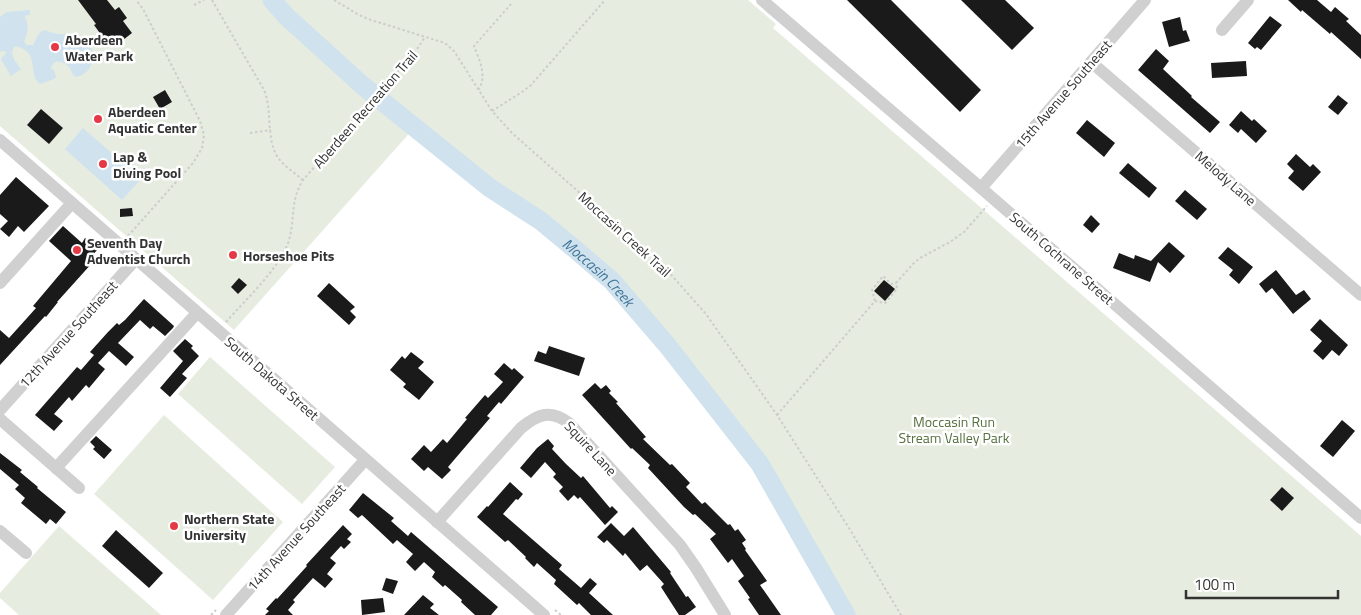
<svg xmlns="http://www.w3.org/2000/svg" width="1361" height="615" viewBox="0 0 1361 615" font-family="'Titillium Web',sans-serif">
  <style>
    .green { fill: #e6ecdf }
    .water { fill: #cfe2ee }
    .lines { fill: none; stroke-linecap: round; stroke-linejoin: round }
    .river { stroke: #cfe2ee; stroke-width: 19 }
    .building { fill: #1a1a1a }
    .path { stroke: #cdcdcd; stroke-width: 2; stroke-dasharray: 2.5 2.5; stroke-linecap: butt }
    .minor { stroke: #d0d0d0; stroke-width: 12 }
    .poi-dot { fill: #e63946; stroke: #fff; stroke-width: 2 }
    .labels { text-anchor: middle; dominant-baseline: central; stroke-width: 5; stroke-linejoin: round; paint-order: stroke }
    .poi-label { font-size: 14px; font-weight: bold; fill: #333; stroke: #fff; text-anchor: start }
    .street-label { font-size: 14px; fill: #333; stroke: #fff }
    .park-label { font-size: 14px; fill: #56703f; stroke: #fff }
    .water-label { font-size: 15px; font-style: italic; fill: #3f7597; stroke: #fff }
  </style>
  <rect width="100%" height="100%" fill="#fff"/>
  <!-- green -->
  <g class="green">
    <path d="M0,0H748L776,24L773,28L1361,536V615H846L760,464L667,345L612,281L576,250L541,221L490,188L415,127L234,330L0,126Z"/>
    <path d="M210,357L335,467L302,504L178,394Z"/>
    <path d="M164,415L283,522L213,600L94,494Z"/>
    <path d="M59,526L161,615H19L0,598V593Z"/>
  </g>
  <!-- water -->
  <g class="water">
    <path d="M30,10V15H26L25,17C30,26 27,33 24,42L27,45H33L38,35L43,30C49,31 54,34 59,34C66,35 72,32 79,35C98,43 98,73 76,77L73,75C71,67 63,60 55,62L51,67V69L54,70L56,77L54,79L40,84C27,74 41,51 15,46C8,54 16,62 21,69L11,76L1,59L6,53L5,51H2L0,52V17L7,12Z"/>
    <path d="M83,128L141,179L122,200L65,149Z"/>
  </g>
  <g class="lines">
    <!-- river -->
    <path class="river" id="s1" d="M272,0L287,17L362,85L490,188L541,221L576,250L612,281L667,345L760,464L846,615"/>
  </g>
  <!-- building -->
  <g class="building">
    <path d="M78,0H107L115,10L119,7L127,18L123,21L132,33L114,47L105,35L102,36L94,25L96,24Z"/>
    <path d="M847,0H891L981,90L960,112Z"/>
    <path d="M961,0H1005L1034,28L1012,50Z"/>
    <path d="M1288,0H1317L1331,12L1335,7L1349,19L1346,21L1361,35V59L1331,32L1330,34L1302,10L1301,12Z"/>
    <path d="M1270,16L1282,25L1261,50L1257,47L1255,49L1248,43Z"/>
    <path d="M1180,17L1183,31L1186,30L1190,41L1169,47L1162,22Z"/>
    <path d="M1156,49L1169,61L1163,69L1192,96L1191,97L1220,122L1210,133L1138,70Z"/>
    <path d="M1246,61L1247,76L1212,78L1211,63Z"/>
    <path d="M165,90L172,102L160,109L153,97Z"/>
    <path d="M1338,95L1348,103L1338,115L1328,107Z"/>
    <path d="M41,109L63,128L49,144L27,125Z"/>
    <path d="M1241,111L1252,121L1254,119L1267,131L1256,143L1241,129L1238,133L1229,125Z"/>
    <path d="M1087,120L1115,143L1104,157L1076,133Z"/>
    <path d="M1296,154L1310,167L1313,164L1321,172L1303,191L1288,178L1294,171L1287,164Z"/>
    <path d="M1128,163L1157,188L1149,198L1119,173Z"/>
    <path d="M16,177L49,206L24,232L18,226L9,237L0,229L8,221L0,214V195Z"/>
    <path d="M1185,190L1207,209L1197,220L1175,201Z"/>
    <path d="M132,208L133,216L120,217V209Z"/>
    <path d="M1091,215L1100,224L1092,233L1083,225Z"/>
    <path d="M63,226L82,243L85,238L98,249L89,259L93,262L57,302H58L46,317L45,316L0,365V330L9,338L36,308L33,306L71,261L49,241Z"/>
    <path d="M1169,242L1185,256L1170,273L1158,262L1150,282L1113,268L1119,253L1134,259L1135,255L1151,261Z"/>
    <path d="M1228,247L1253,267L1239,284L1229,275L1233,270L1218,258Z"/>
    <path d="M1276,270L1296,295L1304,290L1311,299L1293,314L1272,288L1266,293L1259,284Z"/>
    <path d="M239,278L247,285L238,294L231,287Z"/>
    <path d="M884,280L895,289L885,301L874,291Z"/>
    <path d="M329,283L355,307L350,311L356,317L349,325L317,296Z"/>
    <path d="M144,299L174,326L173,328L165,336L153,326L150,329L140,320L118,343L134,357L126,366L109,351L98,363L105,369L89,388L86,385L72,401L69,397L54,414L63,421L54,431L35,415L77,367L81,370L94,355L90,352L108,332L117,323L119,325L125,320Z"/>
    <path d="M1320,319L1348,345L1339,356L1332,350L1323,360L1313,351L1322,341L1310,330Z"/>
    <path d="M185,339L193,346L191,348L199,356L182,374L187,378L170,397L160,388L183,361L173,351Z"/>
    <path d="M549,346L585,358L579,376L534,361L538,351L546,354Z"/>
    <path d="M411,352L424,362L418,368L434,382L419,400L403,387L406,384L390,370L402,356L405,359Z"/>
    <path d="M504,363L512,370L514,368L524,377L501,404L499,402L487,416L490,418L448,467L451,470L442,479L428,467L424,471L411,459L424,445L431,452L443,439L447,443L467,419L465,418L485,395L488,398L503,382L494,374Z"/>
    <path d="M595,383L601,389L606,385L611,391L609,393L618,402L616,403L646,437L643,439L670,465L672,464L690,483L686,487L702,504L705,502L728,525L730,524L735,531L738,529L746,540L742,543L746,549L745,550L767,581L760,585L781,615H759L748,599L750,598L738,581L744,576L732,559L728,563L710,539L716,534L695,514L693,515L684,507L648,468L650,465L632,448L631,449L582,395Z"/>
    <path d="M1342,420L1355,431L1333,457L1320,446Z"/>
    <path d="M96,436L112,450L104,459L93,449L95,447L90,442Z"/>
    <path d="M548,439L554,446L552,449L566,464L581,478L583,476L610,508L612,506L618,512L605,525L580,497L578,499L574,495L568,501L559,491L563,487L553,477L556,474L545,462L531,478L520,468L537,448Z"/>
    <path d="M0,453L22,470L20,472L38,487L37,488L66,512L56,524L50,519L46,524L21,503L25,498L15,489L19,485L0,469Z"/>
    <path d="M510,482L523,494L518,500L516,499L503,514L562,565L559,569L581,588L590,578L597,584L589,593L613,615H591L579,603L577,605L554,584L556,580L537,563L534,567L525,558L526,557L508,540L505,542L477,517L487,506L488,507Z"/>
    <path d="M1282,487L1294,498L1282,511L1270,500Z"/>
    <path d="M363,493L394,518L391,521L408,536L411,532L498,607L491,615H475L461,602L462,600L445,585L443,587L432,577L435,572L424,562L415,571L406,562L413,554L397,540L393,544L362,515L358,518L349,510Z"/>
    <path d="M611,523L624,536L633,527L671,572L670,573L686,597L688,596L696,607L685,615H679L661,587L664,584L647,565L640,571L625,553L623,556L607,540L604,543L597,537Z"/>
    <path d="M343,525L352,534L347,539L351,542L344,549L341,546L330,558L336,563L327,574L333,579L325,588L313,578L293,600L295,602L288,610L293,615H265L269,611L266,609L276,598L277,599L307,566L306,565Z"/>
    <path d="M116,530L163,573L149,588L102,546Z"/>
    <path d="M386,578L398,581L393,594L382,590Z"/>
    <path d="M423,595L434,604L430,608L439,615H404Z"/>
    <path d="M383,598L385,612L362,615L361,600Z"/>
  </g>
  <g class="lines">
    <!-- path -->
    <g class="path">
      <path d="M212,0L264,90C273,111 265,140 279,159C285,167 295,173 303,180"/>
      <path d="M334,0L359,15L371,20L445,43L454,51L492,111L512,133L615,224L635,239L666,269L706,314L777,415L849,528L901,615"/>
      <path d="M194,5L204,0"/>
      <path d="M478,90C488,76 479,60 474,46L511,4"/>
      <path d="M492,111L522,92L531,85L605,0"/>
      <path d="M250,133L271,130"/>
      <path d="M128,236L193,163L202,148L204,135L200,121L143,9L136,0"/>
      <path d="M875,301L872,290L883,276L891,284L896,283"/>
      <path d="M226,322C246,299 278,270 288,243C296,219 289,203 303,180L417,49L425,37"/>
      <path d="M777,415L875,301L885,303L897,289L896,283L913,264L920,258L950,242L964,232L987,206"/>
      <path d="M555,610L561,615"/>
      <path d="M211,615L216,610"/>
    </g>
    <!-- minor -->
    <g class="minor">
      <path d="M762,0L981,188L1361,518"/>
      <path d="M1222,30L1248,0"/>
      <path d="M1091,62L1361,295"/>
      <path d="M0,140L544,615"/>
      <path d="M981,188L1145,0"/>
      <path d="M0,283L72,203"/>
      <path d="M0,410L136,259"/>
      <path d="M0,419L79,488"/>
      <path d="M56,468L197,313"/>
      <path d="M437,522L521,428C538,414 550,409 569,423L680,545L696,568L725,615"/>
      <path d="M0,531L26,553"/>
      <path d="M226,615L365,460"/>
    </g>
  </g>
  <!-- markers -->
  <g class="poi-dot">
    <circle cx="55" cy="47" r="5"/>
    <circle cx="98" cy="119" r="5"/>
    <circle cx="103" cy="164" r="5"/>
    <circle cx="77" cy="250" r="5"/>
    <circle cx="233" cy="255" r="5"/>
    <circle cx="174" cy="526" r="5"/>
  </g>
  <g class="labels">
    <!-- poi labels -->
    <g class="poi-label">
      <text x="65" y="39">Aberdeen<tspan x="65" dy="16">Water Park</tspan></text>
      <text x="108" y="111">Aberdeen<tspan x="108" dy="16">Aquatic Center</tspan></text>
      <text x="113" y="156">Lap &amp;<tspan x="113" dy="16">Diving Pool</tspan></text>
      <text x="87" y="242">Seventh Day<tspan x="87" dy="16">Adventist Church</tspan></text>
      <text x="243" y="255">Horseshoe Pits</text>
      <text x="184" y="518">Northern State<tspan x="184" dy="16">University</tspan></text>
    </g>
    <!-- street labels -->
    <g class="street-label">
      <text transform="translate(1063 94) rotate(-49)">15th Avenue Southeast</text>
      <text transform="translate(365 109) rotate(-49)">Aberdeen Recreation Trail</text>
      <text transform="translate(1226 178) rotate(41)">Melody Lane</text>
      <text transform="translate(625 234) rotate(42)">Moccasin Creek Trail</text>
      <text transform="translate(1062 258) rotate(41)">South Cochrane Street</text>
      <text transform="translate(68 334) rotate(-48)">12th Avenue Southeast</text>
      <text transform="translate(272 378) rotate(41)">South Dakota Street</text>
      <text transform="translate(591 448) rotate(47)">Squire Lane</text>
      <text transform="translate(296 537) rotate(-48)">14th Avenue Southeast</text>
    </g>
    <!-- park labels -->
    <g class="park-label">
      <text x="954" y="421">Moccasin Run<tspan x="954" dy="16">Stream Valley Park</tspan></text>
    </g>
    <!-- water labels -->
    <g class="water-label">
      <text stroke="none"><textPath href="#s1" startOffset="426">Moccasin Creek</textPath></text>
    </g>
  </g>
  <!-- scale -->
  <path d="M1186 590v8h152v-8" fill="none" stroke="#333333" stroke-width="2.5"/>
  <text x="1194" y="590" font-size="15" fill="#333333" stroke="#ffffff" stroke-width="4" paint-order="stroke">100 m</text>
</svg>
